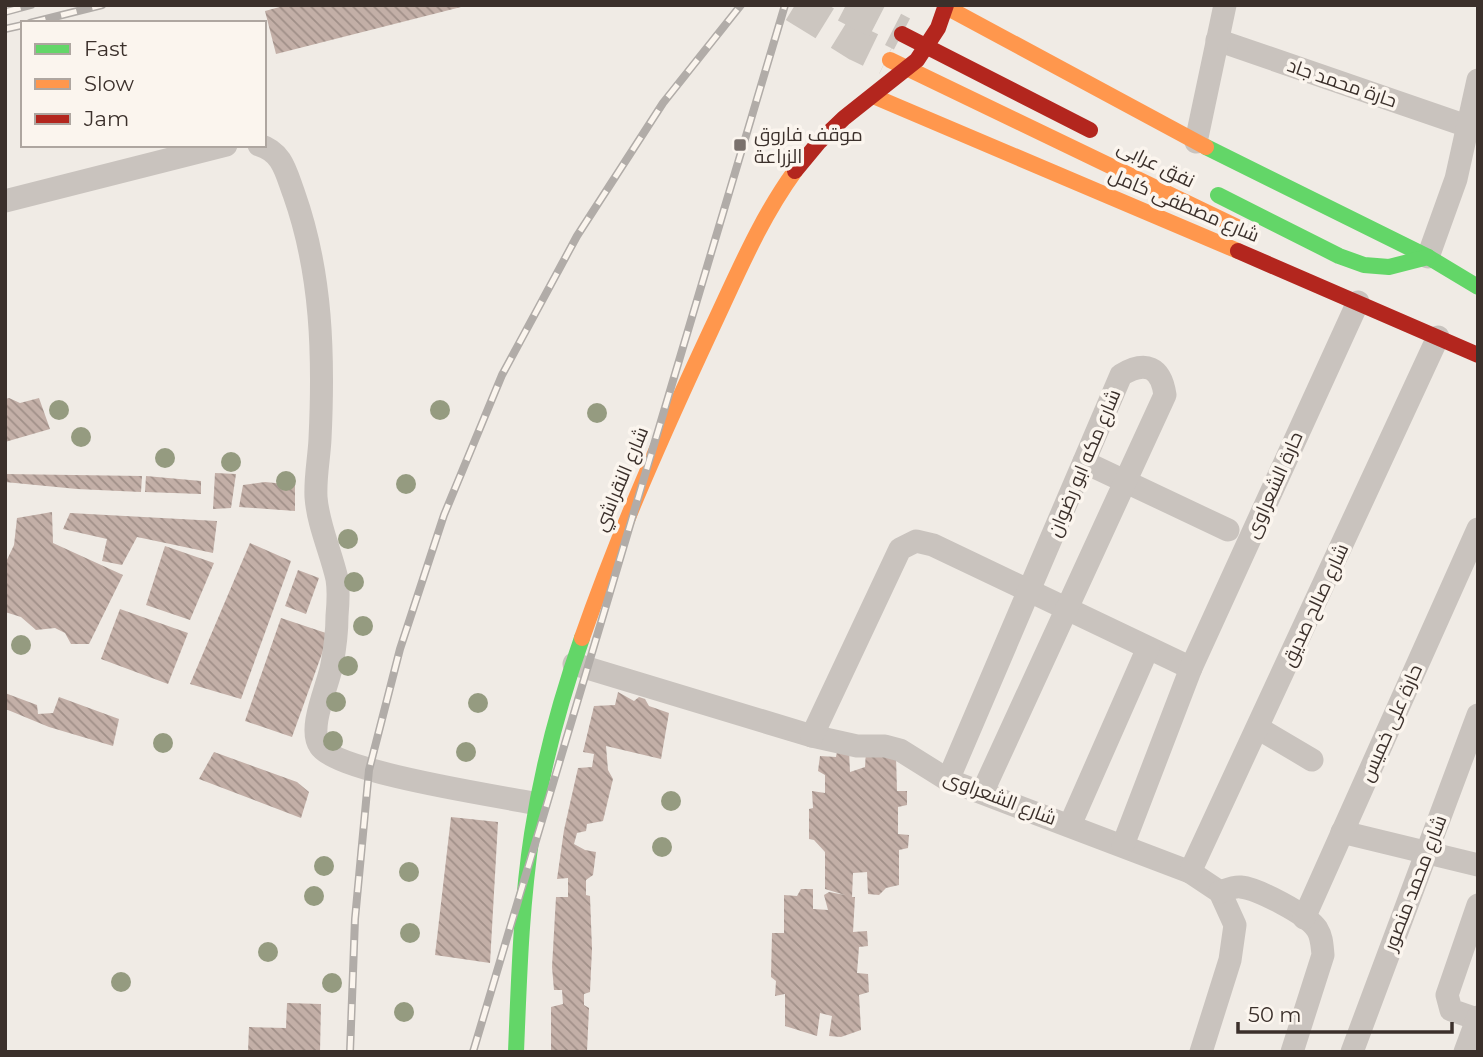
<svg xmlns="http://www.w3.org/2000/svg" width="1483" height="1057" viewBox="0 0 1483 1057" font-family="Montserrat,Cairo,sans-serif">
  <style>
    .building { fill: url(#building-back-hatch) }
    .lines { fill: none; stroke-linecap: round; stroke-linejoin: round }
    .primary-tunnel { stroke: #ccc6c0; stroke-width: 35; stroke-dasharray: 35 18; stroke-linecap: butt }
    .street { stroke: #c9c3be; stroke-width: 23 }
    .fast { stroke: #63d668; stroke-width: 16 }
    .slow { stroke: #ff974d; stroke-width: 16 }
    .jam { stroke: #b3261e; stroke-width: 16 }
    .rail-casing { stroke: #b1aca8; stroke-width: 8 }
    .rail { stroke: #fbf5ee; stroke-width: 5; stroke-dasharray: 16; stroke-linecap: butt }
    .tree { fill: #959b80 }
    .poi-dot { fill: #7a716c; stroke: #fbf5ee; stroke-width: 2.5 }
    .labels { text-anchor: middle; dominant-baseline: central; stroke-width: 7; stroke-linejoin: round; paint-order: stroke }
    .street-label { font-size: 19px; fill: #3b302b; stroke: #fbf5ee }
    .poi-label { font-size: 19px; fill: #3b302b; stroke: #fbf5ee; text-anchor: start }
  </style>
  <defs>
    <pattern id="building-back-hatch" width="6" height="6" patternUnits="userSpaceOnUse" patternTransform="scale(1.75)"><rect width="6" height="6" fill="#c3afa7"/><path d="M-1 5l2 2M0 0l6 6M5-1l2 2" fill="none" stroke="#a08f88"/></pattern>
  </defs>
  <rect width="100%" height="100%" fill="#f0ebe5"/>
  <!-- building -->
  <g class="building">
    <path d="M287,5H465V6L276,54L265,11Z"/>
    <path d="M9,398L20,403L39,398L50,429L5,442V399Z"/>
    <path d="M215,473L236,474L231,508L213,509Z"/>
    <path d="M5,474L142,476L141,492L77,489L5,482Z"/>
    <path d="M146,476L201,481V494L145,492Z"/>
    <path d="M265,482L295,485V511L239,507L243,485Z"/>
    <path d="M52,512L53,543L123,575L89,644H71L65,633L55,628L36,630L21,617L5,612V564L14,545L17,518Z"/>
    <path d="M70,513L217,521L213,553L137,537L122,565L102,561L107,539L63,529Z"/>
    <path d="M250,543L291,561L241,699L190,684Z"/>
    <path d="M165,546L214,563L190,620L146,605Z"/>
    <path d="M298,570L319,578L306,614L285,606Z"/>
    <path d="M120,609L188,633L168,684L101,659Z"/>
    <path d="M281,618L329,634L292,737L245,721Z"/>
    <path d="M618,692L634,701L639,697L645,699L649,706L669,713L661,759L606,746L608,770L613,779L603,821L587,824L586,831L577,833L574,844L585,850L596,852L593,875L586,880V895L590,896L592,949L590,992L584,994V1005L589,1008L587,1052H551V1007L563,1004L562,990H554L552,967L556,897H568V878L557,879L564,830L578,768L592,767L594,754L583,752L594,706L615,705Z"/>
    <path d="M5,693L37,705L38,714L53,713L59,697L119,719L113,746L49,727L8,710L5,709Z"/>
    <path d="M849,750L850,772L865,767L866,751L896,756L897,791H907V805L898,807V834L909,835L908,848L899,850V885L886,888L879,895L868,894L867,872L853,873L852,897H855L853,932L867,931L868,946L859,947L857,973L868,974L869,992L859,995L861,1030L841,1037L829,1036L832,1016L820,1013L817,1036L785,1026V994L775,996L776,981L771,977L772,933H784V895L797,896L801,889H813V909L828,910L824,895L829,892L845,895L825,889V852L814,840L809,839V809L813,808L812,791L825,793V775L818,771L820,756L836,757L837,751Z"/>
    <path d="M214,752L297,782L309,792L301,818L199,779Z"/>
    <path d="M451,817L498,822L490,963L435,955Z"/>
    <path d="M287,1003L321,1004L320,1052H248L249,1027L286,1028Z"/>
  </g>
  <g class="lines">
    <!-- primary-tunnel -->
    <g class="primary-tunnel">
      <path d="M795,5L858,44L887,58"/>
      <path d="M846,5L902,34"/>
    </g>
    <!-- street -->
    <g class="street">
      <path d="M1217,40L1467,126"/>
      <path d="M1196,142L1225,5"/>
      <path d="M259,145C283,152 286,173 294,194C322,273 324,356 320,439C319,459 315,477 316,497C318,525 331,552 337,579C339,591 338,605 337,616C337,632 335,648 332,664C329,684 307,728 320,746C338,773 499,796 538,804"/>
      <path d="M5,201L226,145"/>
      <path d="M1428,257L1456,179L1478,80"/>
      <path d="M1084,462L1228,530"/>
      <path d="M574,664L812,736L857,746H885L900,750L948,780L1190,872L1220,892L1235,925L1230,960L1201,1052"/>
      <path d="M1258,728L1312,760"/>
      <path d="M812,736L900,549L916,541L933,545L1191,668"/>
      <path d="M948,780L1121,375C1146,360 1161,367 1165,395L983,791"/>
      <path d="M1070,825L1148,648"/>
      <path d="M1342,832L1478,865"/>
      <path d="M1123,845L1191,668L1358,302"/>
      <path d="M1190,872L1438,337"/>
      <path d="M1220,892C1226,890 1234,886 1241,887C1258,889 1307,914 1317,929C1322,937 1322,945 1323,955L1292,1052"/>
      <path d="M1304,918L1478,529"/>
      <path d="M1477,1019L1451,1010L1447,995L1478,905"/>
      <path d="M1352,1052L1478,715"/>
      <path d="M1465,1052L1478,1017"/>
    </g>
    <!-- fast -->
    <g class="fast">
      <path d="M1206,147L1428,257L1478,287"/>
      <path d="M1218,195L1339,256L1364,265L1389,267L1428,257"/>
      <path d="M516,1052C519,979 521,906 532,834C542,768 560,701 582,638"/>
    </g>
    <!-- slow -->
    <g class="slow">
      <path d="M946,7L1206,147"/>
      <path d="M890,60L1237,227"/>
      <path d="M873,96L1238,251"/>
      <path d="M582,638C619,532 664,431 711,330C737,275 760,219 795,171"/>
    </g>
    <!-- jam -->
    <g class="jam">
      <path d="M902,34L1090,130"/>
      <path d="M795,171L819,142L844,118L917,60L938,28L946,5"/>
      <path d="M1238,251L1478,355"/>
    </g>
    <!-- rail casing -->
    <g class="rail-casing">
      <g id="rail">
        <path d="M5,12L31,5"/>
        <path d="M30,23L102,5"/>
        <path d="M5,29L23,25"/>
        <path d="M350,1052L355,919L369,770L400,649L444,515L502,375L577,236L663,103L741,5"/>
        <path d="M473,1052L785,5"/>
      </g>
    </g>
    <!-- rail -->
    <use href="#rail" class="rail"/>
  </g>
  <!-- trees -->
  <g class="tree">
    <circle cx="59" cy="410" r="10"/>
    <circle cx="440" cy="410" r="10"/>
    <circle cx="597" cy="413" r="10"/>
    <circle cx="81" cy="437" r="10"/>
    <circle cx="165" cy="458" r="10"/>
    <circle cx="231" cy="462" r="10"/>
    <circle cx="286" cy="481" r="10"/>
    <circle cx="406" cy="484" r="10"/>
    <circle cx="348" cy="539" r="10"/>
    <circle cx="354" cy="582" r="10"/>
    <circle cx="363" cy="626" r="10"/>
    <circle cx="21" cy="645" r="10"/>
    <circle cx="348" cy="666" r="10"/>
    <circle cx="336" cy="702" r="10"/>
    <circle cx="478" cy="703" r="10"/>
    <circle cx="333" cy="741" r="10"/>
    <circle cx="163" cy="743" r="10"/>
    <circle cx="466" cy="752" r="10"/>
    <circle cx="671" cy="801" r="10"/>
    <circle cx="662" cy="847" r="10"/>
    <circle cx="324" cy="866" r="10"/>
    <circle cx="409" cy="872" r="10"/>
    <circle cx="314" cy="896" r="10"/>
    <circle cx="410" cy="933" r="10"/>
    <circle cx="268" cy="952" r="10"/>
    <circle cx="121" cy="982" r="10"/>
    <circle cx="332" cy="983" r="10"/>
    <circle cx="404" cy="1012" r="10"/>
  </g>
  <!-- markers -->
  <rect class="poi-dot" x="733" y="138" width="14" height="14" rx="3.5"/>
  <g class="labels">
    <!-- street labels -->
    <g class="street-label">
      <text transform="translate(1342 83) rotate(19)">حارة محمد جاد</text>
      <text transform="translate(1156 164) rotate(26)">نفق عرابى</text>
      <text transform="translate(1184 205) rotate(23)">شارع مصطفى كامل</text>
      <text transform="translate(1084 463) rotate(-67)">شارع مكه ابو رضوان</text>
      <text transform="translate(621 479) rotate(-67)">شارع النقراشي</text>
      <text transform="translate(1274 485) rotate(-66)">حارة الشعراوى</text>
      <text transform="translate(1315 605) rotate(-65)">شارع صالح صديق</text>
      <text transform="translate(1391 723) rotate(-66)">حارة على خميس</text>
      <text transform="translate(1000 798) rotate(21)">شارع الشعراوى</text>
      <text transform="translate(1415 883) rotate(-69)">شارع محمد منصور</text>
    </g>
    <!-- poi labels -->
    <g class="poi-label">
      <text x="754" y="134">موقف فاروق<tspan x="754" dy="22">الزراعة</tspan></text>
    </g>
  </g>
  <!-- border -->
  <rect width="1483" height="1057" fill="none" stroke="#3b302b" stroke-width="14"/>
  <!-- legend -->
  <rect x="21" y="21" width="245" height="126" fill="#fbf5ee" stroke="#aea6a0" stroke-width="2"/>
  <rect x="35" y="44" width="35" height="10" fill="#63d668" stroke="#aea6a0" stroke-width="2"/>
  <text x="84" y="56" font-size="21" fill="#3b302b">Fast</text>
  <rect x="35" y="79" width="35" height="10" fill="#ff974d" stroke="#aea6a0" stroke-width="2"/>
  <text x="84" y="91" font-size="21" fill="#3b302b">Slow</text>
  <rect x="35" y="114" width="35" height="10" fill="#b3261e" stroke="#aea6a0" stroke-width="2"/>
  <text x="84" y="126" font-size="21" fill="#3b302b">Jam</text>
  <!-- scale -->
  <path d="M1238 1022v10h214v-10" fill="none" stroke="#3b302b" stroke-width="3.5"/>
  <text x="1248" y="1022" font-size="21" fill="#3b302b" stroke="#fbf5ee" stroke-width="5" paint-order="stroke">50 m</text>
</svg>
